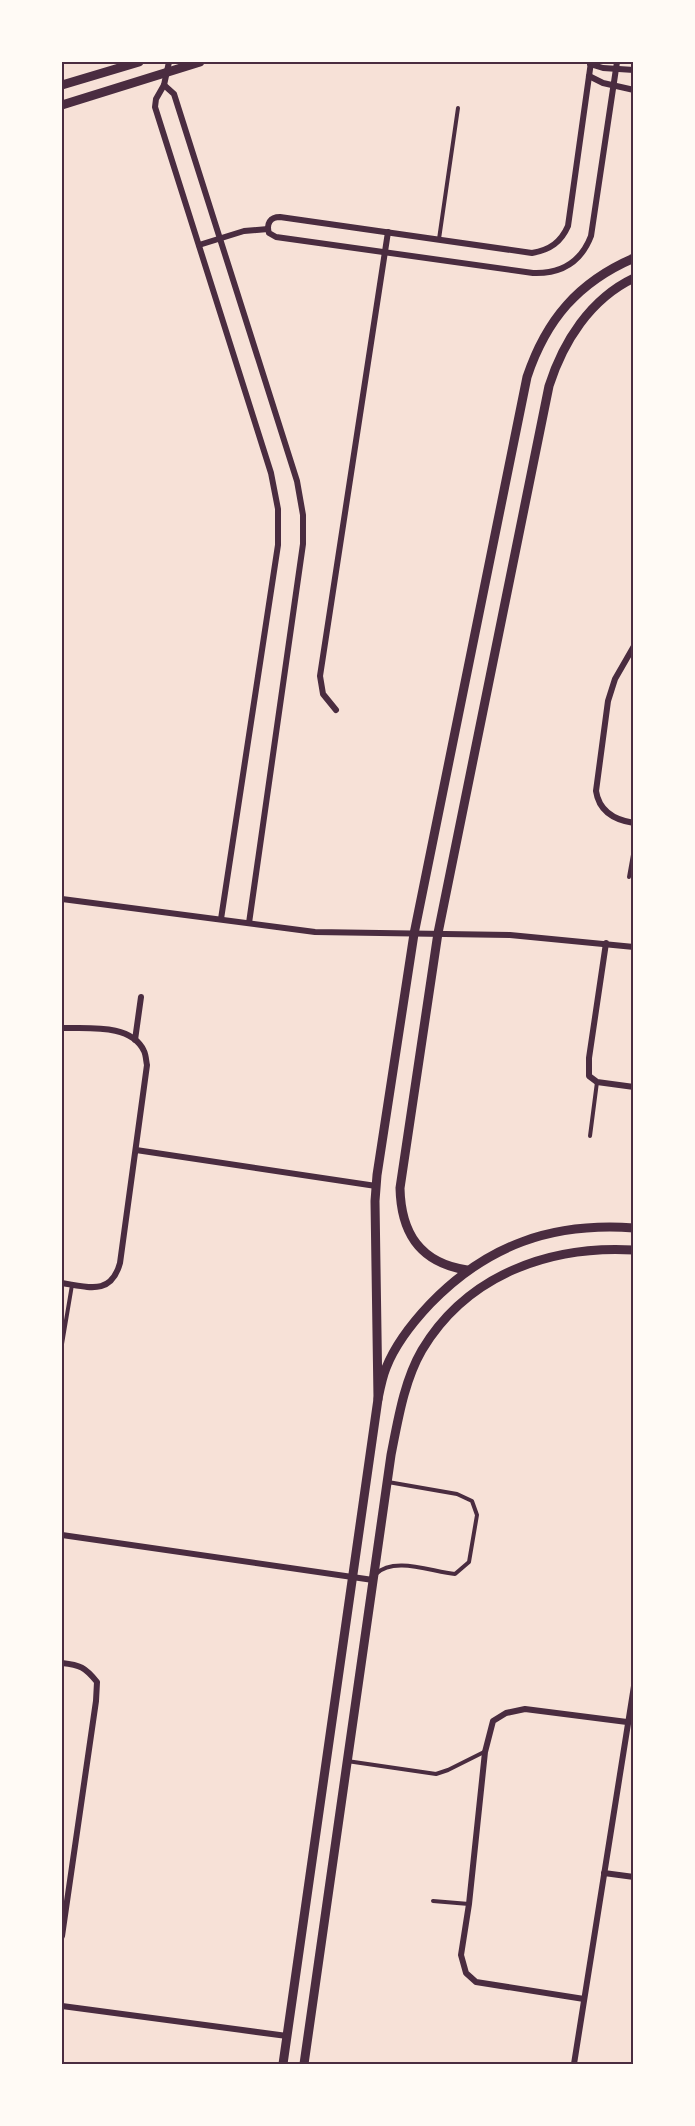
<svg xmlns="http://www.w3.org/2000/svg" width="695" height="2126" viewBox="0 0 695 2126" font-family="Figtree,sans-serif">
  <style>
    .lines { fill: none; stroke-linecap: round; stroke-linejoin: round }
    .service { stroke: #4a2c40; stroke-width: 4 }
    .minor { stroke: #4a2c40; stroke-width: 6 }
    .tertiary { stroke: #4a2c40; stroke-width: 9 }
    .neatline { fill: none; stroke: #4a2c40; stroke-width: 2 }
  </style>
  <rect width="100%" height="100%" fill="#f7e1d7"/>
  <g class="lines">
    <!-- service -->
    <g class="service">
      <path d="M439,239L458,108"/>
      <path d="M629,877L634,849"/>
      <path d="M590,1136L597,1082"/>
      <path d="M62,1344L72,1285"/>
      <path d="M376,1574C394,1556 432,1572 455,1574L469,1562L477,1515L472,1501L457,1494L388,1482"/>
      <path d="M347,1761L436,1774L448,1770L484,1752"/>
      <path d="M433,1901L469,1904"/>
    </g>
    <!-- minor -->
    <g class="minor">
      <path d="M169,62L164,85L156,99L155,107L271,473L278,509V545L221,919"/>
      <path d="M591,62L568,226C561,242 550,250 532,253L280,217C270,217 266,224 269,233L276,237L533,273C561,274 581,262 591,236L617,62"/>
      <path d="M590,64L603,68L634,70"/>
      <path d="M589,76L603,83L634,90"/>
      <path d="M164,85L174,94L297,481L303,515V544L249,923"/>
      <path d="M199,245L244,231L268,229"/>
      <path d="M634,646L615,679L608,701L596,791C599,811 614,820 634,823"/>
      <path d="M336,710L323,694L320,676L388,232"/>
      <path d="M62,899L315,932L510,935L634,947"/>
      <path d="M606,943L589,1058V1076L597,1082L634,1087"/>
      <path d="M62,1028C87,1029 131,1023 144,1051C146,1055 146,1061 147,1065L120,1263C111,1296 88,1287 62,1283"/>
      <path d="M135,1040L141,997"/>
      <path d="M136,1150L376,1186"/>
      <path d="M62,1535L373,1580"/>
      <path d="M62,1663C80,1665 85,1667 97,1682L96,1701L62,1936"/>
      <path d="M604,1873L634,1877"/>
      <path d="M584,1999L476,1982L466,1973L461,1955L469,1904L485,1752L493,1721L506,1713L525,1709L627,1722"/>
      <path d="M62,2006L287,2036"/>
      <path d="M574,2064L634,1686"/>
    </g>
    <!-- tertiary -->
    <g class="tertiary">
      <path d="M62,85L139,62"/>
      <path d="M62,105L200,62"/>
      <path d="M467,1270C420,1263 401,1233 400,1188L438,933L549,386C563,342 590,299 634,278"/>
      <path d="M378,1399L375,1201L377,1175L414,934L527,377C546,320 578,282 634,258"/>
      <path d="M283,2064L378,1399C380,1389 382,1378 386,1368C395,1345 413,1322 430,1304C487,1245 552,1222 634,1228"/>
      <path d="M304,2064L391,1455C398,1420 404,1381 422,1350C467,1275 549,1245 634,1250"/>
    </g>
  </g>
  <!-- border -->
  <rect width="695" height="2126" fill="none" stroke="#fffaf5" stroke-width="126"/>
  <rect x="63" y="63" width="569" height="2000" class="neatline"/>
</svg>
